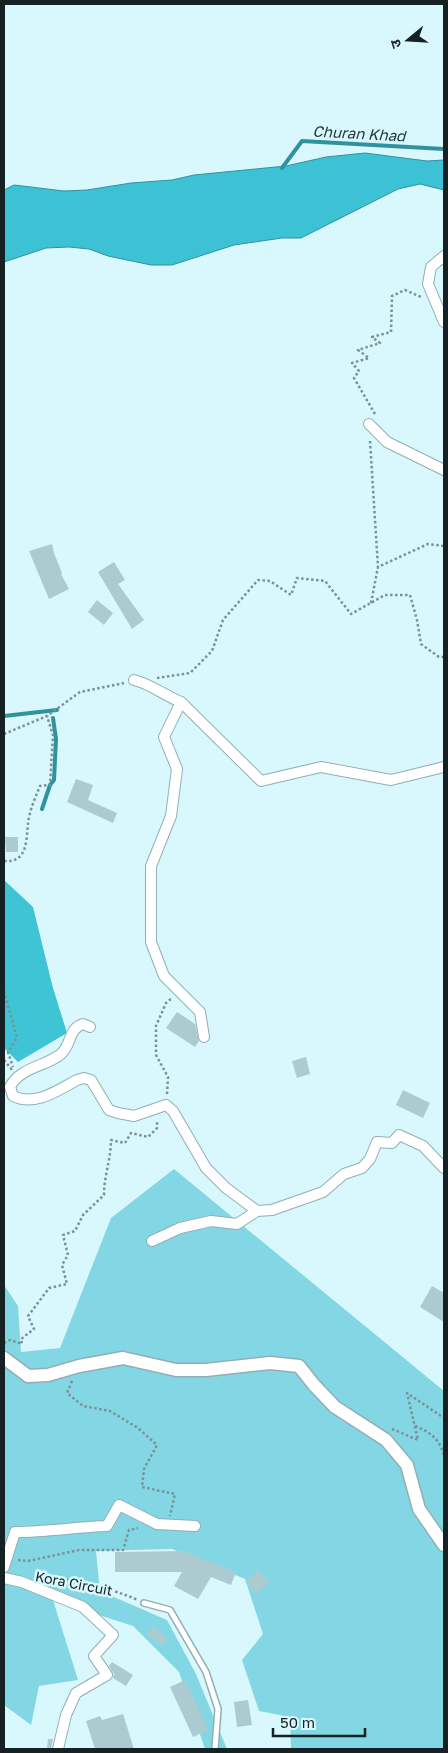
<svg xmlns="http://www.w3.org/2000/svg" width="448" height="1753" viewBox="0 0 448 1753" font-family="'Golos Text','Noto Sans Devanagari',sans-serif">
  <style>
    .green { fill: #83d7e4 }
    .forest { fill: #3fc4d6 }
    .water { fill: #3cc2d4; stroke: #30929f }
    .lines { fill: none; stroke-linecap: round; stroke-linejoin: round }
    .stream { stroke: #30929f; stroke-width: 4 }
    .building { fill: #accbd0 }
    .service-casing { stroke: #91afb4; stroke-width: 8 }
    .minor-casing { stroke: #91afb4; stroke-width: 12 }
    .tertiary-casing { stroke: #91afb4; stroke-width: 15 }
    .path { stroke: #7b9195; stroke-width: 2.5; stroke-dasharray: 2.5 2.5; stroke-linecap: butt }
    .service { stroke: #fff; stroke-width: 5 }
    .minor { stroke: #fff; stroke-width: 10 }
    .tertiary { stroke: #fff; stroke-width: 12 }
    .labels { text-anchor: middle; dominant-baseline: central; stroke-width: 5; stroke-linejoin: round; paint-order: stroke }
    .street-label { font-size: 14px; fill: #152123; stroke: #d8f8fd }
    .water-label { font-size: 15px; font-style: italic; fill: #21383b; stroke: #d8f8fd }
  </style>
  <rect width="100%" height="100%" fill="#d8f8fd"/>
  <!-- green -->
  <path class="green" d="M174,1169L444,1391V1749H291L290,1717L259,1711L242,1660L263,1634L245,1579L172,1549L96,1551L100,1591L167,1620L196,1674L227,1749H205L179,1672L133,1626L53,1600L78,1680L39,1686L31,1725L4,1705V1285L18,1306L21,1352L60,1348L111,1218Z"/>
  <!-- forest -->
  <path class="forest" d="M4,880L33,907L53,988L67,1033L18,1062L4,1048Z"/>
  <!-- water -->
  <path class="water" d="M365,153L427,161L444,160V190L420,184L398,189L301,238H282L234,245L172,265H151L108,256L89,249L69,247L46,248L4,262V190L14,185L64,191L87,190L131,183L172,180L194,175L286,166L326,157Z"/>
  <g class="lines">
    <!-- stream -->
    <g class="stream">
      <path d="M282,168L302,141L444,149"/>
      <path d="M4,716L57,710"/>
      <path d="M42,809L50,785L54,780L56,739L53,718"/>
    </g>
  </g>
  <!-- building -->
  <g class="building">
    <path d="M52,544L54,553L62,573L61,574L69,589L49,599L29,551Z"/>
    <path d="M114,562L125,580L118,584L144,620L132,629L98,572Z"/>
    <path d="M97,600L113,613L104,625L88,612Z"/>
    <path d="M76,779L93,785L88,800L117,813L113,823L67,802Z"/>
    <path d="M5,837H18V852H6Z"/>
    <path d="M177,1012L195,1024L199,1041L195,1047L166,1028Z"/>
    <path d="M306,1057L310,1074L297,1078L292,1061Z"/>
    <path d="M403,1090L430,1103L423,1118L396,1105Z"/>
    <path d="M432,1286L444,1293V1322L420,1307Z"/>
    <path d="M183,1551L236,1572L231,1585L211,1577L198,1599L174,1586L182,1572H115V1552Z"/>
    <path d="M259,1570L269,1583L256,1594L245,1582Z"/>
    <path d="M153,1626L168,1639L162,1646L147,1634Z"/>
    <path d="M112,1662L133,1675L126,1686L113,1678L114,1674L109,1666Z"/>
    <path d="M185,1680L208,1730L193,1737L170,1687Z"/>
    <path d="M248,1700L252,1725L237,1727L234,1702Z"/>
    <path d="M123,1714L134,1749H95L86,1721L100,1716L102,1720Z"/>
    <path d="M48,1739H53L51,1749H47Z"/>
  </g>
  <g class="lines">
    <!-- service casing -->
    <g class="service-casing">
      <path id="service" d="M144,1603L170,1610L206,1672L218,1709L215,1749"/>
    </g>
    <!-- minor casing -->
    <g class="minor-casing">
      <g id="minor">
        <path d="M444,256L431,267L428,284L444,322"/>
        <path d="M369,424L387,442L444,470"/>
        <path d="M134,680C151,684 165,696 181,702L261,781L321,767L391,780L444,767"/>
        <path d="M181,702L164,737L177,769L171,816L151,866V942L164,976L200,1012L204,1037"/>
        <path d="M90,1027L83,1024C68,1029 72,1044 61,1054C45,1067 20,1067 10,1087L13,1096C35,1107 58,1090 77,1080L84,1078L91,1080L109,1110L118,1113L134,1116L166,1105L173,1111L206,1168L226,1188L257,1211"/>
        <path d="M152,1241L180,1228L211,1221L237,1224L257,1211L272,1210L323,1192L344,1174L362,1168L370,1159L377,1142L392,1143L399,1135L423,1146L444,1168"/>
        <path d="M4,1567L15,1532C46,1532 76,1527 107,1526L119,1505L157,1524L195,1526"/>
        <path d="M4,1578L22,1582L83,1607L113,1635L94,1656L107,1675L76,1693L66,1715L58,1749"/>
      </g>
    </g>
    <!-- tertiary casing -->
    <g class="tertiary-casing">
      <path id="tertiary" d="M4,1358L28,1376L48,1375L79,1366L123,1358L176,1370H206L270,1363L299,1366L314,1385L335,1407L386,1440L407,1465L419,1509L444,1545"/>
    </g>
    <!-- path -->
    <g class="path">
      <path d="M375,414L354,378L359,371L352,363L369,358L358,350L380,343L372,337L391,332L392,296L405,290L421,297"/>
      <path d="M370,441L378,567"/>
      <path d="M371,603L378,567L428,544L444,546"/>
      <path d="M157,678L190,673L212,651L223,620L258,580L270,581L291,595L297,578L325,581L351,614L385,595H410L417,620L421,644L439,657H444"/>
      <path d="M4,734L47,716L80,692L124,683"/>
      <path d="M4,861C28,863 26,840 28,824C29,812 35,798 40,786L50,785L53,735L47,716"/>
      <path d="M4,991L17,1038L8,1052L13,1067"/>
      <path d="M4,1060L12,1070"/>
      <path d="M167,1094L168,1077L156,1055V1026L166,1003L172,998"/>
      <path d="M4,1343L10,1340L22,1344L21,1339L34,1329L28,1316L49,1288L67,1284L62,1265L68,1255L63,1235L75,1231L83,1215L104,1195C104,1176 111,1159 111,1140L125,1143L131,1133L148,1137L157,1128V1120"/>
      <path d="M72,1381L67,1393L83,1406L110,1411L138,1428L157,1445L144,1469L142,1487L175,1494L170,1516"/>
      <path d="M415,1426C430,1432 440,1439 444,1456"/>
      <path d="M392,1429L418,1440L407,1393L444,1418"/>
      <path d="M18,1560L28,1561L79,1550H123L129,1530L138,1528"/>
      <path d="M37,1575C72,1580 105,1586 138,1600"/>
    </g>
    <!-- service -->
    <use href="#service" class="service"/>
    <!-- minor -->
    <use href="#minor" class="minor"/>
    <!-- tertiary -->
    <use href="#tertiary" class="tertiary"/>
  </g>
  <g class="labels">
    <!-- street labels -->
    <g class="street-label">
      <text transform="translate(74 1583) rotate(11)">Kora Circuit</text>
    </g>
    <!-- water labels -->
    <g class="water-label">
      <text transform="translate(359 133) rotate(3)">Churan Khad</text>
    </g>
  </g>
  <!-- border -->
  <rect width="448" height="1753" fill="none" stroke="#152123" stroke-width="10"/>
  <!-- north arrow -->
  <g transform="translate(408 40) rotate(252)" stroke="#d8f8fd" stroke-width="4" paint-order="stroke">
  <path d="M0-4L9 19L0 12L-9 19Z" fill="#152123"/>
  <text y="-8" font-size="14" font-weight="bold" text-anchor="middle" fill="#152123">उ</text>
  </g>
  <!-- scale -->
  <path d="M273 1728v8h92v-8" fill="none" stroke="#152123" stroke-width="2.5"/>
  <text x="280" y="1728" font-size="15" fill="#152123" stroke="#d8f8fd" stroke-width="4" paint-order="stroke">50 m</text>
</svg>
